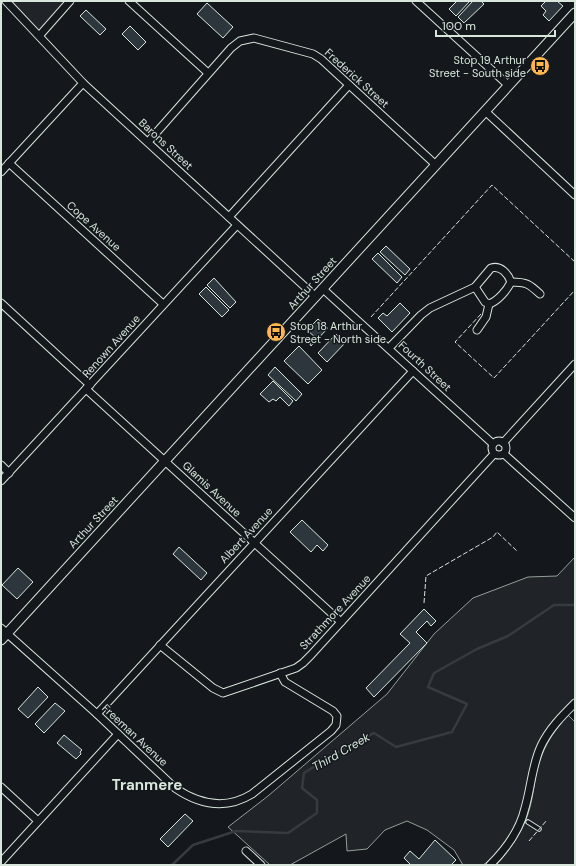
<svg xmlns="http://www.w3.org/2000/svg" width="576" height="866" viewBox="0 0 576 866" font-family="'DM Sans',sans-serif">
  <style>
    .green { fill: #202428; stroke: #939e99 }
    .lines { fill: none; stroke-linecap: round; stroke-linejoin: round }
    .stream { stroke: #363b3e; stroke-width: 2.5 }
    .building { fill: #2c363c; stroke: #d8e6dc }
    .service-casing { stroke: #d8e6dc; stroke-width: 5.5 }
    .minor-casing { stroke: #d8e6dc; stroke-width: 9 }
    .tertiary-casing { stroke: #d8e6dc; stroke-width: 11 }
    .service { stroke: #14181c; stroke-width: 3.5 }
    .minor { stroke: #14181c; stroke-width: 7 }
    .tertiary { stroke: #14181c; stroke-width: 9 }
    .fence { stroke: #d8e6dc; stroke-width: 1; stroke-dasharray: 5 2; stroke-linecap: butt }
    .labels { text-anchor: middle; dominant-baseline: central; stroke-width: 3; stroke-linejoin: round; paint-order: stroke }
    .poi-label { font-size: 11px; fill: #d8e6dc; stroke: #14181c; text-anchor: end }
    .street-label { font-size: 11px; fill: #d8e6dc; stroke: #14181c }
    .water-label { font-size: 12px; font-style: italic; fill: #d8e6dc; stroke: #14181c }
    .district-label { font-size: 15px; font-weight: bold; fill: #d8e6dc; stroke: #14181c }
  </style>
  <rect width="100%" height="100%" fill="#14181c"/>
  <!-- green -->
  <g class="green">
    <path d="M6,1H70L40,35Z"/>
    <path d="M575,557V703L546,737L525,809L502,852L483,865H463L454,850L427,830L407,821L385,830L367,849L347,851L346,834L290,865H270L228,827L268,796L387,694L434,634L473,598L528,577L557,576Z"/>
    <path d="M568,715L575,722V865H496C511,849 525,828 530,807C533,796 534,785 536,774C542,749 551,734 568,715Z"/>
  </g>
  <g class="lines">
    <!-- stream -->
    <path class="stream" d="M172,865L193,845L236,831L288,833L317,813V800L302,788L304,773L349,745L374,733L396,747L452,732L467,704L428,687L434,673L477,649L508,636L554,605H575"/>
  </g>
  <!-- building -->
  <g class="building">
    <path d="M457,1H470L456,16L449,9Z"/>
    <path d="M473,1H481L484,4L464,23L458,17Z"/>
    <path d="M546,1H557L563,6L549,21L543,15L546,11L541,6Z"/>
    <path d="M207,3L233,27L223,38L197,14Z"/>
    <path d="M86,10L106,29L100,35L80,16Z"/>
    <path d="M130,26L146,42L138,50L122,34Z"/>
    <path d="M386,246L410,269L405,275L380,252Z"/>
    <path d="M378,253L402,277L397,283L372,259Z"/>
    <path d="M214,278L236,302L230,308L207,285Z"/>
    <path d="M206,287L229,310L222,317L199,294Z"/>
    <path d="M400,303L410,313L392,332L378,318L383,313L387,316Z"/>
    <path d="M318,319L328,328L311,346L310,344L316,338L307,330Z"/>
    <path d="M336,334L345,343L327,362L318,353Z"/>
    <path d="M299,346L322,370L308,384L284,361Z"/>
    <path d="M275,367L302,394L296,401L268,375Z"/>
    <path d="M273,381L293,401L289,406L280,397L276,401L273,399L269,402L260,394Z"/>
    <path d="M302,520L328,545L323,551L317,545L311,552L290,532Z"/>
    <path d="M179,547L207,573L201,580L173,554Z"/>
    <path d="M18,568L33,582L17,599L2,585Z"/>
    <path d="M424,609L436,621L431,626L427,621L416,632L427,643L374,697L366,688L410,643L400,634Z"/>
    <path d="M38,687L48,697L28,718L18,709Z"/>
    <path d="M55,703L65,711L44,733L35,724Z"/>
    <path d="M64,735L82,750L80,752L81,754L76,759L57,743Z"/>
    <path d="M185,814L193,821L168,847L160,839Z"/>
    <path d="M435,840L456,860L451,865H411L404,858L410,851L419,859Z"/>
  </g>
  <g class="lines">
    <!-- service casing -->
    <g class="service-casing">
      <path id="service" d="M528,822L539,829"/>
    </g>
    <!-- minor casing -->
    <g class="minor-casing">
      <g id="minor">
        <path d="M6,1L83,83L316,297"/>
        <path d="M129,1L208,73"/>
        <path d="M416,1L508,85"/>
        <path d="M40,35L70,1"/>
        <path d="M485,111L575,195"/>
        <path d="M148,142L231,48L240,41L254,38L313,54L321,59L436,165"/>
        <path d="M9,163L163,304"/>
        <path d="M1,172L83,83"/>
        <path d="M229,217L349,85"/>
        <path d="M511,282C527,282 529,284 540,294"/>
        <path d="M475,287L485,302L489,304C498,301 507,290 511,282"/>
        <path d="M323,289L493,444"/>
        <path d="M1,303L90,385"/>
        <path d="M477,330L486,317L489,304"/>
        <path d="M389,348L421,315L430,308L475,287L491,268C501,265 508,274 511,282"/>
        <path d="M86,389L341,622"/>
        <circle cx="499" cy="448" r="7"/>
        <path d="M503,443L575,364"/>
        <path d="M504,454L575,518"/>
        <path d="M1,465L9,473"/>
        <path d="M1,481L237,225"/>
        <path d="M1,628L97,714L175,788C200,805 226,810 252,794L331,731L336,725L337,716L333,711L285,682L280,673"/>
        <path d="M160,645L213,688L223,693L296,668L303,663L311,655L494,454"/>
        <path d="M97,714L413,371"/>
        <path d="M1,787L38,821"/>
        <path d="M246,851L261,865"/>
        <path d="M1,862L118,734"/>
        <path d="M490,865C506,849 520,830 525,808C531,788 532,765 541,746C549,729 562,716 575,703"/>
      </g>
    </g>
    <!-- tertiary casing -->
    <g class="tertiary-casing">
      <path id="tertiary" d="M1,640L575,13"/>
    </g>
    <!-- service -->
    <use href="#service" class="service"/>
    <!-- minor -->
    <use href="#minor" class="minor"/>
    <!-- tertiary -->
    <use href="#tertiary" class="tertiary"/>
    <!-- fence -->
    <g class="fence">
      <path d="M481,314L455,342L494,378L575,290"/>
      <path d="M371,317L492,185L575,262"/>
      <path d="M424,603L426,576L493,537L497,532L518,552"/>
      <path d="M529,841L547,820"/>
    </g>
  </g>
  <!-- icons -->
  <defs>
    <g id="bus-disc" transform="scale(1)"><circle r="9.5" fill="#ffb74d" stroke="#14181c"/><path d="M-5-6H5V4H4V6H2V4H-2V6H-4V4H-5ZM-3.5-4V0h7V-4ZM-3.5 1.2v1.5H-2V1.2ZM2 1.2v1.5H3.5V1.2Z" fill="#111"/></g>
  </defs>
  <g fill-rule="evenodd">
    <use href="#bus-disc" x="540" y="66"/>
    <use href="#bus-disc" x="276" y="332"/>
  </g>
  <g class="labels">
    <!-- poi labels -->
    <g class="poi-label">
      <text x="526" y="60">Stop 19 Arthur<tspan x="526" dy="13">Street - South side</tspan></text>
      <text x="290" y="326" text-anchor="start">Stop 18 Arthur<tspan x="290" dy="13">Street - North side</tspan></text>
    </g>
    <!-- street labels -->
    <g class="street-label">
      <text transform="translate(357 78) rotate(42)">Frederick Street</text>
      <text transform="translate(166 144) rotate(43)">Barons Street</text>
      <text transform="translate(94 226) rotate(42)">Cope Avenue</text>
      <text transform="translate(312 283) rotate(-48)">Arthur Street</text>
      <text transform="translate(111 346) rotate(-48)">Renown Avenue</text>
      <text transform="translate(425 366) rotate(43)">Fourth Street</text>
      <text transform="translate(212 489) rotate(43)">Glamis Avenue</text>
      <text transform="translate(93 522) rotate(-47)">Arthur Street</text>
      <text transform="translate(246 535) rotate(-47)">Albert Avenue</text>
      <text transform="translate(335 612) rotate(-47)">Strathmore Avenue</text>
      <text transform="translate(135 735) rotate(43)">Freeman Avenue</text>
    </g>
    <!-- water labels -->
    <g class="water-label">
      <text transform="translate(341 752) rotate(-30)">Third Creek</text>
    </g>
    <!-- district labels -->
    <g class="district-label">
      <text x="147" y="785">Tranmere</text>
    </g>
  </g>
  <!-- border -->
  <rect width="576" height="866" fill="none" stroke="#d8e6dc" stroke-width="4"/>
  <!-- scale -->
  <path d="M436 30v6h119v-6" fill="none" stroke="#d8e6dc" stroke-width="2"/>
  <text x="442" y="30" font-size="12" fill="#d8e6dc" stroke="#14181c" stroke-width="3" paint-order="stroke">100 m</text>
</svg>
